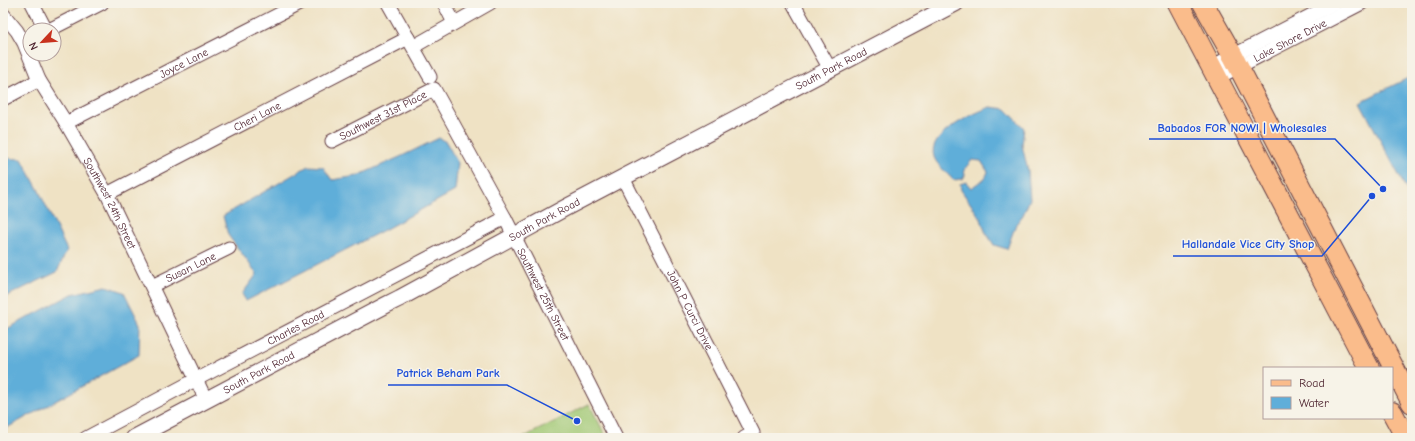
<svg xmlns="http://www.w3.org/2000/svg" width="1415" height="441" viewBox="0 0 1415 441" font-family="'Comic Neue',sans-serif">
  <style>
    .green { fill: #a0c873; stroke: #75744f }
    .water { fill: #5faed9; stroke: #546682 }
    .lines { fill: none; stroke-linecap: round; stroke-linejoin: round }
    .minor-casing { stroke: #633c42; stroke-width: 15 }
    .tertiary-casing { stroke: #633c42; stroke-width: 18 }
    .primary-casing { stroke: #633c42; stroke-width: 22 }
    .minor { stroke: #fff; stroke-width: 13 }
    .tertiary { stroke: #fff; stroke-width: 16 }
    .primary { stroke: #fabc8b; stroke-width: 20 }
    .labels { text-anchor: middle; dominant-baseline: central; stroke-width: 3; stroke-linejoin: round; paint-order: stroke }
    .street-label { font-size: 11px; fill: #4a1f2b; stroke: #f7f3e8 }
    .leader { fill: none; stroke: #1d4ed8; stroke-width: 1.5 }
    .callout-dot { fill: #1d4ed8; stroke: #f7f3e8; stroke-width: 1.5 }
    .callout-label { font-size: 12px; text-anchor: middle; font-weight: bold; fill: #1d4ed8; stroke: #f7f3e8; stroke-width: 3; stroke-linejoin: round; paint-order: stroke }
  </style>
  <rect width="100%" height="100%" fill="#f7f3e8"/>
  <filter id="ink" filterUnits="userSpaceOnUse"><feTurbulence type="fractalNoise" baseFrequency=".025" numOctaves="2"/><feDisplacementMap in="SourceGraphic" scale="8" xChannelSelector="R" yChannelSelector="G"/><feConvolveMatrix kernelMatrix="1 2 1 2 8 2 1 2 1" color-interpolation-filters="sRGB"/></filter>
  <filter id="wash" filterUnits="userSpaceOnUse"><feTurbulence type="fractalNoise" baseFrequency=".012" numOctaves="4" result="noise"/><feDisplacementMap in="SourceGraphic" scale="16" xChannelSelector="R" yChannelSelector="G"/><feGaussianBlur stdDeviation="0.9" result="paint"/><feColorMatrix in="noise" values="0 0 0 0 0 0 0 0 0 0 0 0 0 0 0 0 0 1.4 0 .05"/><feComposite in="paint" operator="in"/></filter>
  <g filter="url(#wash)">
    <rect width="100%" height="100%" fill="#efe2c4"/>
    <!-- green -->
    <path class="green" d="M589,404L607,438H522Z"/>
    <!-- water -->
    <g class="water">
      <path d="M1412,76V200L1360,102Z"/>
      <path d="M990,107L1006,109L1024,128L1022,145L1028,171L1030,199L1023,215L1016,224L1007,249L994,245L985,231L981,219L961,190L960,184L966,182L971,188L985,178L988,172L981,161L972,160L964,170L965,175L963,179L953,180C948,174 936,164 934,157C926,135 974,113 990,107Z"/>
      <path d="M439,138L446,142L458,163L455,191L384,230L246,301L242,294L257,274L228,235L223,216L308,166L323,167L332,180L357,176L402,156Z"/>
      <path d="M3,158L22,159L38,189L67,250L57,272L3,298Z"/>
      <path d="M106,286L124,292L140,324L139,355L3,430V331L72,294Z"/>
    </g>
  </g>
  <g filter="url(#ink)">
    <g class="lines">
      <!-- minor casing -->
      <g class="minor-casing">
        <g id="minor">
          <path d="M32,3L46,30"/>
          <path d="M388,3L430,77"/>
          <path d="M444,3L454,23"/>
          <path d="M793,3L830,69"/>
          <path id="s1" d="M3,14L17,31L24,43L39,80L66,123L107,194L206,400"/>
          <path d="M49,30L102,3"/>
          <path d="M418,44L490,3"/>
          <path d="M1211,67L1335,3"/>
          <path id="s2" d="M1217,78L1362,3"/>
          <path d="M3,99L39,80"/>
          <path id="s3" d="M66,123L301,3"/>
          <path id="s4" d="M332,141L434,89L505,218L616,438"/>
          <path id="s5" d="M623,178L753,433L744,438"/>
          <path id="s6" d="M107,194L408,38"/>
          <path id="s7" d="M152,286L229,248"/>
          <path id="s8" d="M86,438L197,379L505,218"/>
        </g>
      </g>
      <!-- tertiary casing -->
      <g class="tertiary-casing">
        <g id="tertiary">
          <path id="s9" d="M134,438L386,305L400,298L565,208L956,3"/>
        </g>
      </g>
      <!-- primary casing -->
      <g class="primary-casing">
        <g id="primary">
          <path d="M1178,3L1369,368"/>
          <path d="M1203,3L1233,56L1412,403"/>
          <path d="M1392,412L1406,438"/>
        </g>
      </g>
      <!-- minor -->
      <use href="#minor" class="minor"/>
      <!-- tertiary -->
      <use href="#tertiary" class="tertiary"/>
      <!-- primary -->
      <use href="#primary" class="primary"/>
    </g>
  </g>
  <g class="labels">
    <!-- street labels -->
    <g class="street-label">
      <text stroke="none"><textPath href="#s2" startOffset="82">Lake Shore Drive</textPath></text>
      <text stroke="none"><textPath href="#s3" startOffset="132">Joyce Lane</textPath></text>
      <text stroke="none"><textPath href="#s9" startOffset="789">South Park Road</textPath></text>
      <text stroke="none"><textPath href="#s4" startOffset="57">Southwest 31st Place</textPath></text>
      <text stroke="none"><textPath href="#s6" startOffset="169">Cheri Lane</textPath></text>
      <text stroke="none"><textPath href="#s1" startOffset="218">Southwest 24th Street</textPath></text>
      <text stroke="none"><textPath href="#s9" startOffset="465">South Park Road</textPath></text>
      <text stroke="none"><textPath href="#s7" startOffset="43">Susan Lane</textPath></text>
      <text stroke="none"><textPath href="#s4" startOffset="347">Southwest 25th Street</textPath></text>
      <text stroke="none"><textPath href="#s5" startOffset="148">John P Curci Drive</textPath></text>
      <text stroke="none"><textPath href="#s8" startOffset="237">Charles Road</textPath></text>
      <text stroke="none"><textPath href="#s9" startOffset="141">South Park Road</textPath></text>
    </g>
  </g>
  <!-- callouts -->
  <path class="leader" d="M1383 189L1335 139H1149M1372 196L1322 256H1173M577 421L507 385H388"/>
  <g class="callout-dot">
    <circle cx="1383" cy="189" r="4"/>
    <circle cx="1372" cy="196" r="4"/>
    <circle cx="577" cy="421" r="4"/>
  </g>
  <g class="callout-label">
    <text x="1242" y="132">Babados FOR NOW! | Wholesales</text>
    <text x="1248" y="248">Hallandale Vice City Shop</text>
    <text x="448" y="377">Patrick Beham Park</text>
  </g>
  <!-- margin -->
  <rect width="1415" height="441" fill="none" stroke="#f7f3e8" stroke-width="16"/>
  <!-- legend -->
  <rect x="1263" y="367" width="130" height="52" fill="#f7f3e8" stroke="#b29e9c"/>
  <rect x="1271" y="380" width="20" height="6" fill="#fabc8b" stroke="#b29e9c"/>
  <text x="1299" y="387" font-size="12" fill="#4a1f2b">Road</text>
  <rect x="1271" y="397" width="20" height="12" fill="#5faed9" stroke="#b29e9c"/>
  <text x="1299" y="407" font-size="12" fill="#4a1f2b">Water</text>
  <!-- north arrow -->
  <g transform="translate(42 42) rotate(244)"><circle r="19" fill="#f7f3e8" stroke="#b29e9c"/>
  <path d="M0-3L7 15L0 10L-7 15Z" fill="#c8321e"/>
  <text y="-6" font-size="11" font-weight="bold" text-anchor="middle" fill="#4a1f2b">N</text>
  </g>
</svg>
